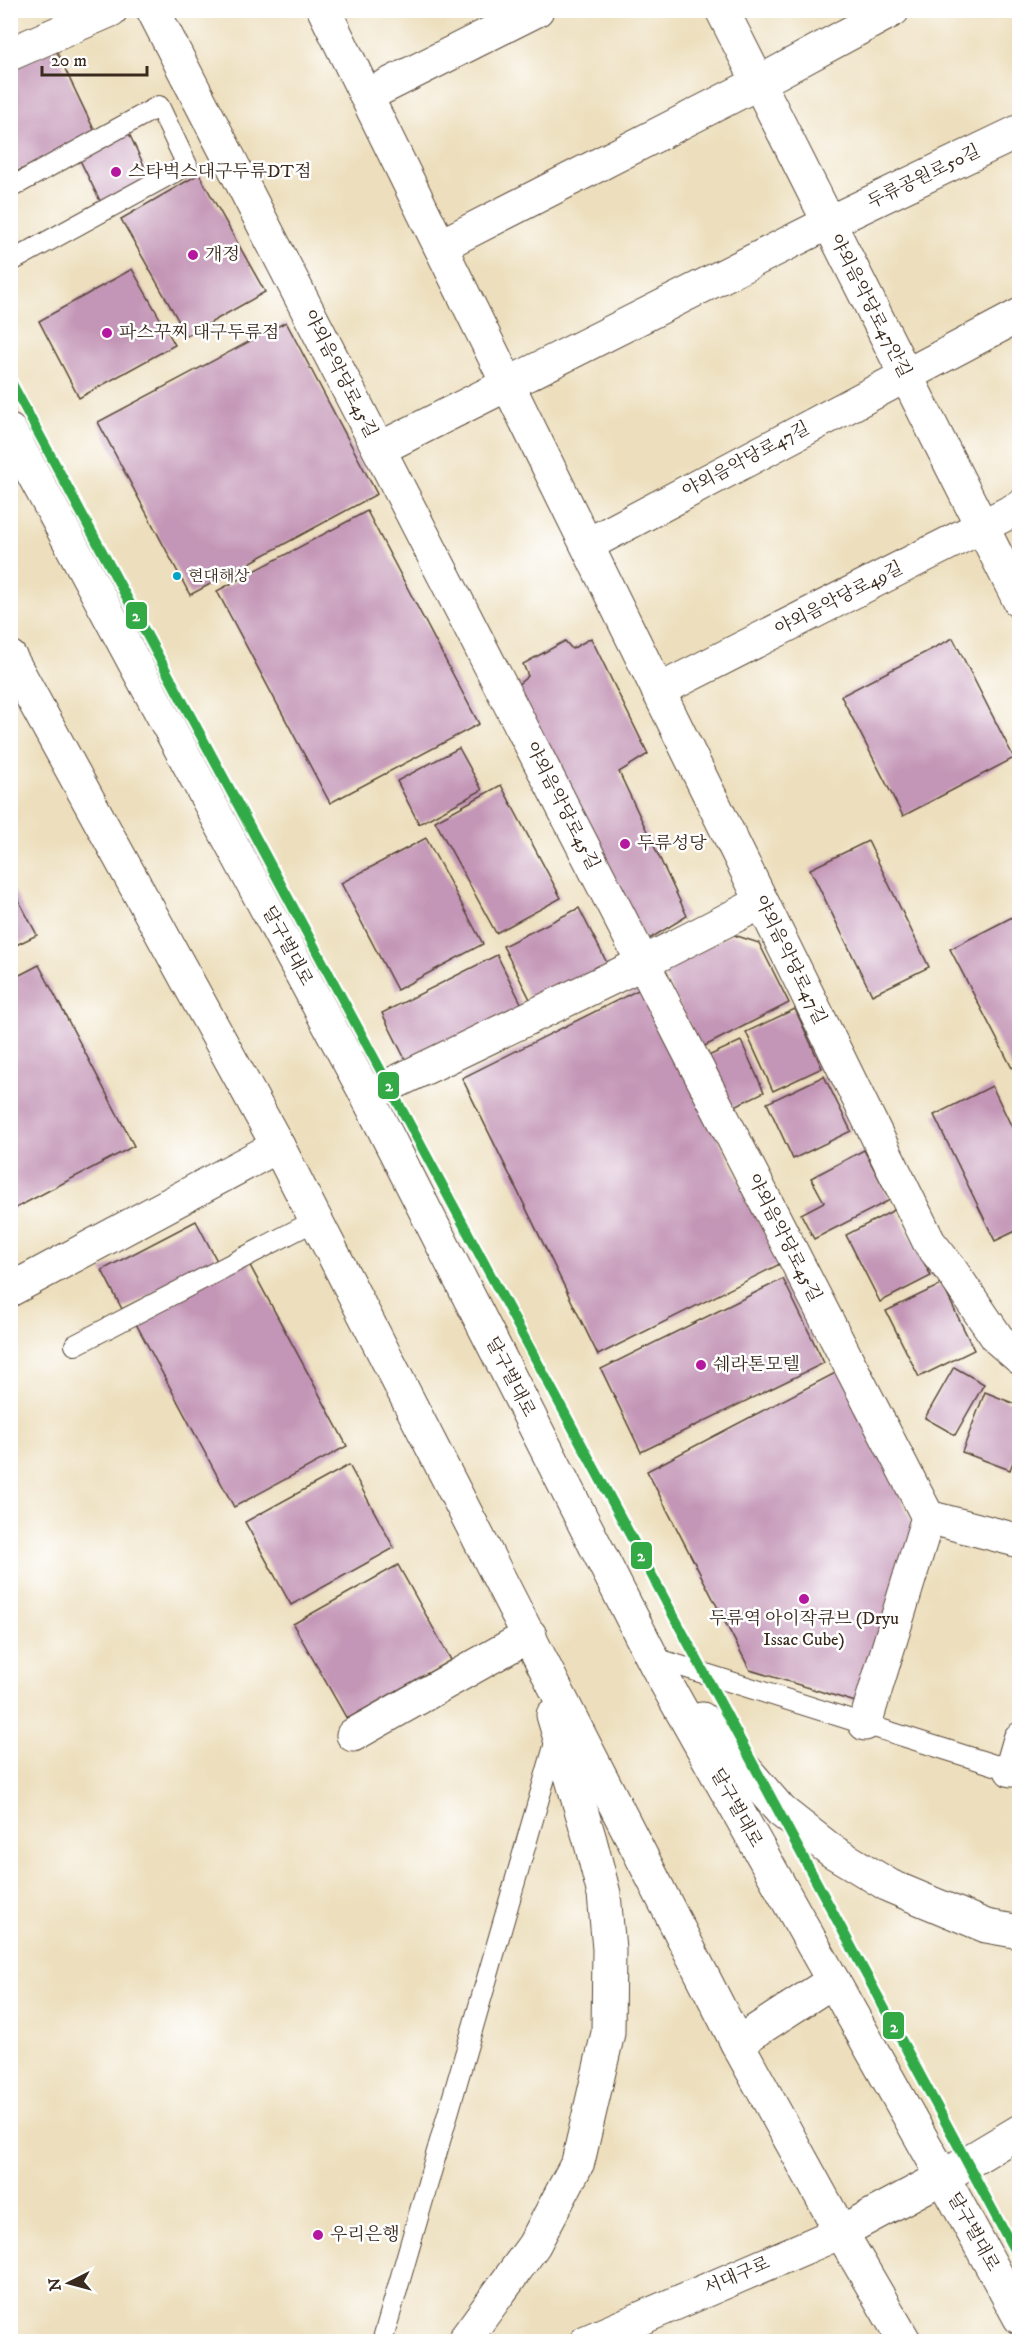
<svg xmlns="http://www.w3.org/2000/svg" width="1030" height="2352" viewBox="0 0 1030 2352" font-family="'IM FELL DW Pica','Noto Serif KR',serif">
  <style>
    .building { fill: #c395b6 }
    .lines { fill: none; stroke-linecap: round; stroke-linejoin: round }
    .lane-casing { stroke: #564536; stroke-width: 22 }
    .street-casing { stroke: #564536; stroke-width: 35 }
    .secondary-casing { stroke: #564536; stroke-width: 35 }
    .primary-casing { stroke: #564536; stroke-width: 35 }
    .lane { stroke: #fff; stroke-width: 20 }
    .street { stroke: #fff; stroke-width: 33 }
    .secondary { stroke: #fff; stroke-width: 33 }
    .primary { stroke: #fff; stroke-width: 33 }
    .metro-1-casing { stroke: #fff; stroke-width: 15 }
    .metro-1 { stroke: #33aa46; stroke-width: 10 }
    .poi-dot { fill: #b5179e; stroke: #fff; stroke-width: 2 }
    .bus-dot { fill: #03a3c5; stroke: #fff; stroke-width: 2 }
    .labels { text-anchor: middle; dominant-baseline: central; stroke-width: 5; stroke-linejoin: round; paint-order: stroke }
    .bus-label { font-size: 16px; fill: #3b2a1e; stroke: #fff; text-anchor: start }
    .poi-label { font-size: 18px; fill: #3b2a1e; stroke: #fff; text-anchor: start }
    .street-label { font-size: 18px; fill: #3b2a1e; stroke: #fff }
    .line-badge { stroke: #fff; stroke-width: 2 }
    .badge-label { font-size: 16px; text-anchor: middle; font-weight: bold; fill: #fff }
  </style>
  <rect width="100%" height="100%" fill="#fff"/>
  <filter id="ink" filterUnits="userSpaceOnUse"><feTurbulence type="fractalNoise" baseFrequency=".0167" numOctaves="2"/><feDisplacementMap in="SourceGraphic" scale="12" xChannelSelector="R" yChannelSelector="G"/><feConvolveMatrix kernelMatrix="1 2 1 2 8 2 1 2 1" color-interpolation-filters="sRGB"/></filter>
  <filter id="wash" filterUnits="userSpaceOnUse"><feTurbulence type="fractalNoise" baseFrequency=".008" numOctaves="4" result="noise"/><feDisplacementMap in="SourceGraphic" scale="24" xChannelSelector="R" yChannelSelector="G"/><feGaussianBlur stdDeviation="1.35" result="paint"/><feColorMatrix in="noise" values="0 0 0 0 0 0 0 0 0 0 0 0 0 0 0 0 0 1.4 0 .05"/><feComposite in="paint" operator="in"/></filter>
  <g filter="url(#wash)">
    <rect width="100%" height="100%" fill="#eddfbd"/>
    <g id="blocks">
      <!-- building -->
      <g class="building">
        <path d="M55,48L96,134L10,175V69Z"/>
        <path d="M126,127L154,187L104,209L76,152Z"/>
        <path d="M199,174L265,292L187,336L121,219Z"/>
        <path d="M132,269L175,345L79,398L39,321Z"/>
        <path d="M286,322L377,494L190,595L98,422Z"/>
        <path d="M367,511L479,724L330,803L217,591Z"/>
        <path d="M591,638L648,754L619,772L687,916L646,941L515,687L528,676L523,664L565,641L572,649Z"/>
        <path d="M953,638L1014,758L903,816L841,696Z"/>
        <path d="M459,748L482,790L419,824L397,781Z"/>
        <path d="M501,785L561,898L496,933L435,821Z"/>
        <path d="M426,838L483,944L397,990L341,883Z"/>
        <path d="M868,841L929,967L872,995L810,869Z"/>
        <path d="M10,884L37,935L10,948Z"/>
        <path d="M579,908L609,967L533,1005L503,946Z"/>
        <path d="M1020,913V1064L1012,1068L950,949Z"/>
        <path d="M731,934L759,943L789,1003L701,1048L661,970Z"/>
        <path d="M497,955L523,1007L408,1065L382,1013Z"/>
        <path d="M39,965L134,1146L10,1211V980Z"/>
        <path d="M644,987L780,1264L598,1355L462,1078Z"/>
        <path d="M795,1009L822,1068L773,1091L746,1032Z"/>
        <path d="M741,1041L764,1092L729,1109L706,1057Z"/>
        <path d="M824,1076L851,1131L793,1159L767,1103Z"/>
        <path d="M992,1086L1020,1144V1229L995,1241L934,1115Z"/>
        <path d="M864,1150L890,1200L814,1239L801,1214L824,1202L811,1178Z"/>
        <path d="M896,1209L931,1276L880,1302L846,1235Z"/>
        <path d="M196,1221L217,1261L122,1309L102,1270Z"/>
        <path d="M247,1260L347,1446L234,1507L134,1320Z"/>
        <path d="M783,1279L824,1363L641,1452L601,1369Z"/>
        <path d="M942,1284L974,1350L919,1377L886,1311Z"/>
        <path d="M954,1367L984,1384L955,1435L925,1418Z"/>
        <path d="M841,1370L915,1528L862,1704L750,1670L647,1471Z"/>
        <path d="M985,1392L1020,1406V1444L1010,1470L962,1452Z"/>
        <path d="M349,1465L394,1548L291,1605L245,1522Z"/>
        <path d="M398,1565L451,1660L347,1719L293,1624Z"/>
      </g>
    </g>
  </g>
  <g filter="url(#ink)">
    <use href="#blocks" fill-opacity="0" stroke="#564536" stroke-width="1.5"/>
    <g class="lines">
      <!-- lane casing -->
      <g class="lane-casing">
        <g id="lane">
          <path d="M10,188L159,106L187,165L10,262"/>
          <path d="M75,1345L316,1220"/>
          <path d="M652,1657L1020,1773"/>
          <path d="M382,2342L557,1736"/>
        </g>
      </g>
      <!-- street casing -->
      <g class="street-casing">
        <g id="street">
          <path d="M153,10L928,1517L1020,1541"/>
          <path d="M324,10L929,1242L951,1270L998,1339L1020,1358"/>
          <path d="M722,10L1020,602"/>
          <path d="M10,54L111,10"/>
          <path d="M366,96L537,10"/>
          <path d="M440,246L758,83L893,10"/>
          <path d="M379,449L828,223L1020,131"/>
          <path d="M587,545L1020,315"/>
          <path d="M658,691L1020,507"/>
          <path d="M367,1096L643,963L762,902"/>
          <path d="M10,1290L278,1146"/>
          <path d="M865,1724L928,1517"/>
          <path d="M353,1735L530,1635"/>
          <path d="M1011,1770L1020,1739"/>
        </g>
      </g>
      <!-- secondary casing -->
      <g class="secondary-casing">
        <g id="secondary">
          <path d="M10,431L367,1096L657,1667L943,2177"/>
          <path d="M10,657L278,1146L737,2043L841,2232"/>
          <path d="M702,1719L781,1811L832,1851L890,1886L986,1926L1020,1932"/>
          <path d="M737,2043L833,1981"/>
          <path d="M463,2342L534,2245L578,2162L608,2033L609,1949L604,1894L590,1840L553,1715"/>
        </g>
      </g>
      <!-- primary casing -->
      <g class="primary-casing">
        <g id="primary">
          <path d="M943,2177L1020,2318"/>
          <path d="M841,2232L905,2342"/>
          <path d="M586,2342L841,2232L943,2177L1020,2131"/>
        </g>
      </g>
      <!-- lane -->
      <use href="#lane" class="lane"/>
      <!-- street -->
      <use href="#street" class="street"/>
      <!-- secondary -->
      <use href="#secondary" class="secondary"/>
      <!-- primary -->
      <use href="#primary" class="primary"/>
      <!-- metro-1 casing -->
      <g class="metro-1-casing">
        <path id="metro-1" d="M10,380L1020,2261"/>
      </g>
      <!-- metro-1 -->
      <use href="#metro-1" class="metro-1"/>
    </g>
  </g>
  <!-- markers -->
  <g class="poi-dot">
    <circle cx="116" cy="172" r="6"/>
    <circle cx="193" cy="255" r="6"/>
    <circle cx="107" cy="333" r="6"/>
    <circle cx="625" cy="844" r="6"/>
    <circle cx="701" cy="1365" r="6"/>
    <circle cx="804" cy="1599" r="6"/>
    <circle cx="318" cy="2235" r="6"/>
  </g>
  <circle class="bus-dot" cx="177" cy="576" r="5"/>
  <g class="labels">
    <!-- bus labels -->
    <g class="bus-label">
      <text x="188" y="576">현대해상</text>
    </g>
    <!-- poi labels -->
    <g class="poi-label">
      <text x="128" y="172">스타벅스대구두류DT점</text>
      <text x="205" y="255">개정</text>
      <text x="119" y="333">파스꾸찌 대구두류점</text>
      <text x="637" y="844">두류성당</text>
      <text x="713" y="1365">쉐라톤모텔</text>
      <text x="804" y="1619" text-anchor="middle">두류역 아이작큐브 (Dryu<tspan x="804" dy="21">Issac Cube)</tspan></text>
      <text x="330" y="2235">우리은행</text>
    </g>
    <!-- street labels -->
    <g class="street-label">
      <text transform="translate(924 177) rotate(-26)">두류공원로50길</text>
      <text transform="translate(870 306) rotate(63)">야외음악당로47안길</text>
      <text transform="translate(340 374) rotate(63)">야외음악당로45길</text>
      <text transform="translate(746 460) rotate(-28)">야외음악당로47길</text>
      <text transform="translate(839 599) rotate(-27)">야외음악당로49길</text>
      <text transform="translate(562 806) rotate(63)">야외음악당로45길</text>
      <text transform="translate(287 946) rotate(62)">달구벌대로</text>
      <text transform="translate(790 960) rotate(64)">야외음악당로47길</text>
      <text transform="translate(784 1238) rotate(63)">야외음악당로45길</text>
      <text transform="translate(510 1377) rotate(63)">달구벌대로</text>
      <text transform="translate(736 1808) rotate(61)">달구벌대로</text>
      <text transform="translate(973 2232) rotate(61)">달구벌대로</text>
      <text transform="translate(737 2276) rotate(-23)">서대구로</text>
    </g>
  </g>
  <g class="line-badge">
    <rect x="125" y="601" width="23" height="29" rx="6" fill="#33aa46"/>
    <rect x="377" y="1071" width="23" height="29" rx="6" fill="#33aa46"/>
    <rect x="630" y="1541" width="23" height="29" rx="6" fill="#33aa46"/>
    <rect x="882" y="2011" width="23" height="29" rx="6" fill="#33aa46"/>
  </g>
  <g class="badge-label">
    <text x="136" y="621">2</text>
    <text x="389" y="1091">2</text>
    <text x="641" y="1561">2</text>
    <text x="894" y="2032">2</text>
  </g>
  <!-- margin -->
  <rect width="1030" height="2352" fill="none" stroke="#fff" stroke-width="36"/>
  <!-- north arrow -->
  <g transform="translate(69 2283) rotate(264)" stroke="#ffffff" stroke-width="4.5" paint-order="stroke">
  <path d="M0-4.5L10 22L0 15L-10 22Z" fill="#3b2a1e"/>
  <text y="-9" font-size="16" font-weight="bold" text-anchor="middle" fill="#3b2a1e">N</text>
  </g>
  <!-- scale -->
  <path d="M42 66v9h105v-9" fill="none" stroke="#3b2a1e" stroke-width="3"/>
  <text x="51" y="66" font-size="18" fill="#3b2a1e" stroke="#ffffff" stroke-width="4.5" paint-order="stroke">20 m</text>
</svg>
